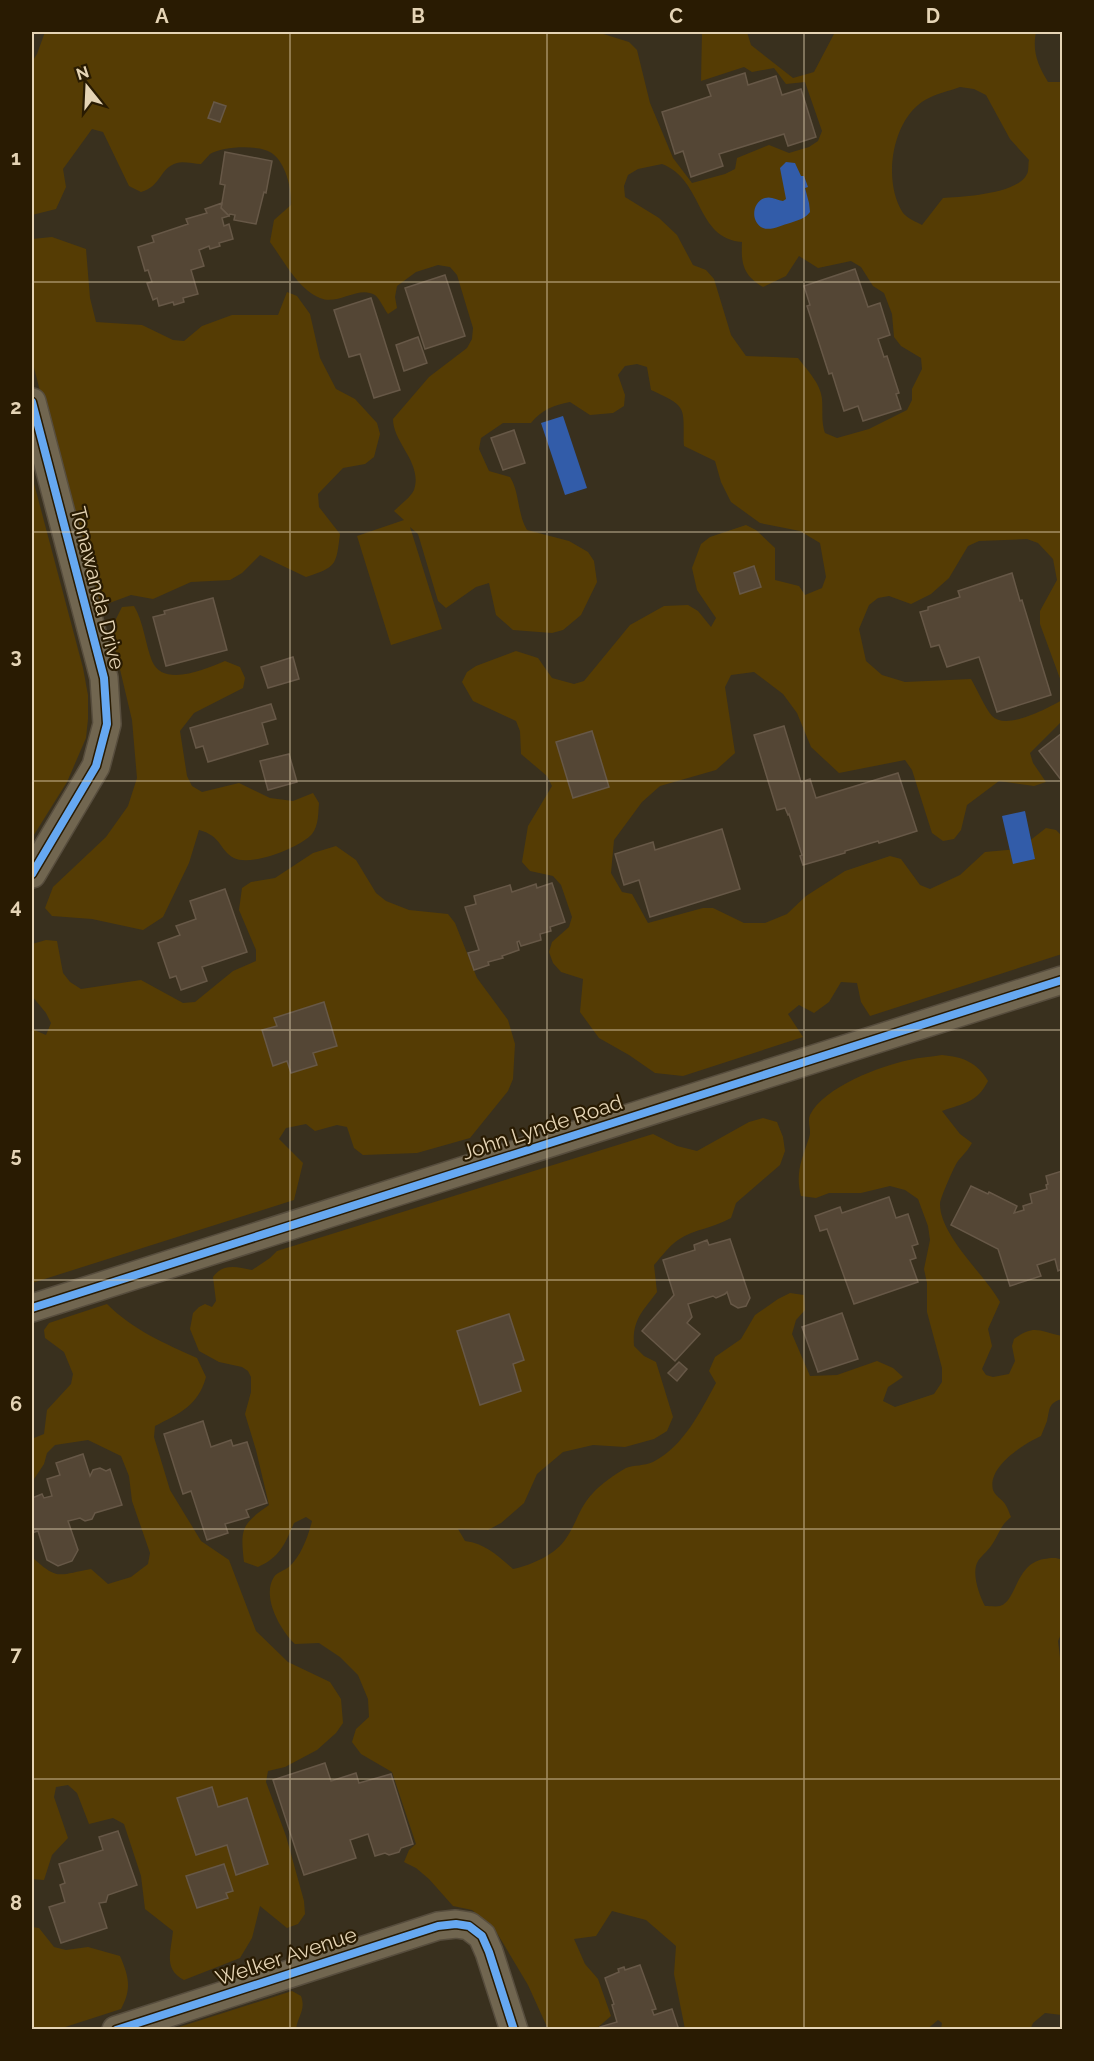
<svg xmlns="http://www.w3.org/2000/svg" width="1094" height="2061" viewBox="0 0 1094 2061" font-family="Raleway,sans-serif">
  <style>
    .green { fill: #553c04; fill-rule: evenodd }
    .water { fill: #325ca9 }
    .building { fill: #544635; stroke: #675847; stroke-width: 1.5 }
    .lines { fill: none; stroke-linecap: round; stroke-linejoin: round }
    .street-casing { stroke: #574d3d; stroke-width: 30 }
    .street { stroke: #716650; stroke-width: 27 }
    .cycleway-casing { stroke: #291b02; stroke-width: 11 }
    .cycleway { stroke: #66a8f1; stroke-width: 8 }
    .grid { fill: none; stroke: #e5d4b5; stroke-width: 1.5; stroke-opacity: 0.55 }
    .labels { text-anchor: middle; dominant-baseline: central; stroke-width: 4.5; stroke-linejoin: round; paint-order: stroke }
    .street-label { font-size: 21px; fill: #e5d4b5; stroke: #291b02 }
    .neatline { fill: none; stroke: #e5d4b5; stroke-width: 2 }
    .grid-label { font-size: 20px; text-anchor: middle; font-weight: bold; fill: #e5d4b5 }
  </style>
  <rect width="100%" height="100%" fill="#39301e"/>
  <!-- green -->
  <g class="green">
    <path d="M45,32H597L629,42L637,50L650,103L673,158L692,183L725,174L735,169L737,158L769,145L789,153L809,147L818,141L822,131L805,82L786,84L774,68L752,72L744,67L701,81L702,32H747L751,45L793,78L814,72L835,32H1036C1032,52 1038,65 1048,82H1062V684L1040,624V611L1057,580L1053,559L1038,543L1027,539L979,541L968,546L949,578L931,594L911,604L889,596L878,598L869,605L859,629L866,661L882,675L905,682L971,679C977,689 985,708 992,716C1006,731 1048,708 1062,700V721L1030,753L1033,763L1046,782L1034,786L999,781L967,805L961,830L954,839L943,841L932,833L912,770L905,760L839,773L811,747L797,713L783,694L754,672L731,675L725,687L735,753L716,770L660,786L642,802L614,840L611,873L622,892L632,894L648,923L703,908H713L744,923H765L787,914L806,896L845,871L890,856L901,859L920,885L930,889L960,875L985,852L1019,849L1046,828L1056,830L1062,836V954L870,1016L861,1002L857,983L841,982L829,1002L814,1013L799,1005L788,1014L803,1037L683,1076L655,1073L629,1055L599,1038L580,1012L583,979L561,972L553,963L549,952L552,942L569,927L572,917L561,885L553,876L530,871L522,862L528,826L552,786L547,776L521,754L520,731L516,721L473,701L462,682L467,672L476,666L516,651L538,658L552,678L574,684L584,681L630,625L664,606L688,605L698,611L711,627L716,618L697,590L692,568L701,544L710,537L746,525L756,530L775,548V580L799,586L805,595L822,588L826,577L820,543L800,531L760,523L731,502L721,482L715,461L684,446C683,407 689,407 651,390L647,367L637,364L625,366L618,375L625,395L624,406L613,413L590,415L570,402C554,405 541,410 531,423H503L481,438L479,449L489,471L510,477C520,493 517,513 527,530L569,541L588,552L594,561L597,582L581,615L563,630L552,633L513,630L496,615L489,583L476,587L446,608L438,601L418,534L410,527L442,629L391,645L357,536L404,520L394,511C400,505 411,497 414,490C423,463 393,443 393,419L429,377L467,348L472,339L473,328L457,275L450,267L438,265L416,272L397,286L395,297L397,308L388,314C384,309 380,299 375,295C358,285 338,306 320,298C298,289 284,261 270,242L274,220L291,205C292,190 286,164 273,154C261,144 223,146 210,154C207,157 204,161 201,164C194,164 183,161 177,163C159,168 162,186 141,192L129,186L103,132L92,129L63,169L66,187L56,209L32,215V62L37,54ZM960,87L974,89L986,95L1010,139L1029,160C1028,164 1029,171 1027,174C1018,194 962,197 943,198L922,225C916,222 907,218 903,213C882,181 892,119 925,100C935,94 949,91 960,87ZM662,164C704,180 695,238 742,242C741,264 743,275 763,287L786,276L799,256L818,268L851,261L861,267L873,286L884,293L892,314L894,337L901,346L921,358L922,369L912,389V400L907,410L869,429L837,438L825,433C821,421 823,412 822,399C821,384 807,370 798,358L746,356L731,335L714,279L706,270L693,265L677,235L659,218L625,197L624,186L628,175L638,169Z"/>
    <path d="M52,237L86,249L90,298L96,322L142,325L173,340L184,341L202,326L232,315H278L287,292L297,296L310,314L320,358L336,389L355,399L377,423L380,434L374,457L365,464L343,468L318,494L319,507L340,534C336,565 337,567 306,577L260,555L242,573L230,580L191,582L153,599L131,595L96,608L32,360V239Z"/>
    <path d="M32,476L83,668L88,695V719L86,738L67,782L32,838Z"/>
    <path d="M134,606C144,623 145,643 152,661C163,688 206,669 225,661L240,667L245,678L243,688L194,713L180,731L187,776L192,786L202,792L239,783L270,798L293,801L313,793L319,803C318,813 319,825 312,834C301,847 251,867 234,858C219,850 222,836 199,830L189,863L163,917L143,930L92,919L52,916L45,908L53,887L106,837L128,806L137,778L132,720L113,640L112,627L122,607Z"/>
    <path d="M336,846L356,860L376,893L386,901L409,910L448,914L455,923L477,978L508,1020L515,1044L513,1079L508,1091L470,1138L417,1153L363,1155L354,1148L347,1127L337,1125L315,1131L306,1124L286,1128L279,1139L303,1163L294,1200L32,1283V1029L46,1035L51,1023L46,1013L32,996V944L46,940L57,941L63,973L70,982L81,989L141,980L183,1003L195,1002L233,971L256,961V950L239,910L242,888L251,882L275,878L313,853Z"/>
    <path d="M942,1055C963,1057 977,1062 988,1081C977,1103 964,1103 942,1111L960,1134L972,1143C968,1150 964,1154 958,1161C954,1166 941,1197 940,1203C939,1235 985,1275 1000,1302L988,1329L992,1346L982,1369L986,1375L993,1377L1009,1374L1015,1361L1012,1346L1014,1339C1034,1324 1039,1331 1062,1336V1399C1048,1403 1050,1409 1047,1421C1045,1426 1043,1431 1041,1436C1024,1444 987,1466 993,1490C995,1496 1002,1499 1005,1504C1008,1508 1009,1513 1011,1517C1000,1526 1000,1532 993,1543C989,1550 982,1555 978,1561C971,1572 979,1595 985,1606C989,1606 996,1607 1000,1606C1017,1601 1015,1564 1044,1559C1051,1558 1056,1557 1062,1560V1632L1058,1641L1062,1674V2015L1045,2013L1033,2023L1030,2030L941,2029L942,2023L938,2020L926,2030L685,2029L674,1974L676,1946L646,1920L612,1911L596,1936L574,1939L585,1964L598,1979L611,2016L596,2029H548L528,1985L494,1928L472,1910L453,1906L429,1879L416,1868L404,1862L409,1850L416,1844L392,1772L361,1754L352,1742L356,1729L369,1717L368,1699L358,1675L340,1657L319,1643L295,1644C281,1631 261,1597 274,1577C277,1572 284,1571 289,1567C301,1556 308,1537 312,1521L306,1517L294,1523C285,1544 280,1557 258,1567L244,1562C240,1528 242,1524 269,1505L256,1450L245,1414L251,1392V1377L248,1371L242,1367L219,1362L199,1351L190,1329L193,1313L199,1307L205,1304L212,1307L216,1301L213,1277C223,1263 237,1267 252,1270L270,1258L277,1251L653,1134L677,1146L697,1151L749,1122L763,1118L777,1122L783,1137L785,1151L780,1165L736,1203L731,1218C714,1228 694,1229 678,1240C669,1246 661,1257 654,1265L657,1292C642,1312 632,1320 634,1346L644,1356L656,1362L673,1417L667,1431L654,1439L625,1447L593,1445L563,1452L537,1474L524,1503L501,1523L488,1530L458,1529L465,1541C486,1544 497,1555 513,1569C532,1565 557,1554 567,1537C577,1522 580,1506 593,1493C601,1484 615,1474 626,1468C634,1465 644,1466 653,1462C684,1446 700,1412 716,1383L709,1371L715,1357L741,1339L755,1315L778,1299L790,1293L804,1295L805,1310L796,1320L792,1334L810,1376L837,1375L877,1361L893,1368L903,1377L888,1387L883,1401L895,1407L934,1394L942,1382V1368L927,1312V1283L924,1269L930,1240L928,1226L918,1199L905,1190L890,1186L861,1193H829L816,1198L801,1196C795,1173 802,1159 809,1138C812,1130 807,1122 810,1115C824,1087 880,1066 909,1060C920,1057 931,1057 942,1055Z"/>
    <path d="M107,1304C133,1330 164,1343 197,1358L206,1377C198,1406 180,1413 155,1426L154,1437L170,1490L201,1541L229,1560L256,1631L288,1662L330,1682L341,1699L343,1723L336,1733L317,1750L285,1767L268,1771L266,1782L286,1836L304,1901L305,1914L298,1924L287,1928L260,1906L252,1938L240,1958L184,1980C163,1969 171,1952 173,1931L145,1909L141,1876L124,1824L113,1818L89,1824L77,1793L68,1785L56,1787L54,1797L68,1838L52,1855L44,1880L32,1879V1557C58,1581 58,1575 91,1569L108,1584L131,1577L148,1564L150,1553L132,1501L129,1476L121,1456L88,1440L55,1445L47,1453L44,1464L32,1482V1437L34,1438L44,1434L47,1410L71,1384L73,1374L64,1352L45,1338L44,1330L49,1323Z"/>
    <path d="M32,1927L39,1928L54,1947L66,1950L88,1947L120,1956C129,1977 132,1989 121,2009L59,2029H32Z"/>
    <path d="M292,1991L301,1996C306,2010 298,2016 296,2029H173Z"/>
  </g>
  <!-- water -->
  <g class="water">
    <path d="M786,162L795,163L801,176H804L808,187L805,188L809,203L810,212C805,219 798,220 790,223C782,225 771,231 763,228C750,222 752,202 765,198C771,196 777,200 783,201L786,199L780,168Z"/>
    <path d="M563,416L587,488L565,495L541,423Z"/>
    <path d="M1025,811L1035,859L1013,864L1002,816Z"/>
  </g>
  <!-- building -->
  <g class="building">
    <path d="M745,73L748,85L776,76L782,95L801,89L816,137L788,146L784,134L719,154L723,166L691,177L683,151L675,154L662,112L711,96L707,85Z"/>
    <path d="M214,102L226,106L220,122L208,118Z"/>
    <path d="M225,152L272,161L266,193L264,192L256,224L234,220L235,215L230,214L229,216L221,208L225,185L220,184Z"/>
    <path d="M222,203L221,208L229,216L222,218L224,226L229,224L233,239L219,243L220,246L210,249L209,246L199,250L204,266L191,270L198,294L183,298L184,302L174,305L173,302L159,306L157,298L153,300L147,283L152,282L148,270L145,271L138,247L154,242L152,236L188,224L186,219L207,213L205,209Z"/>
    <path d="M855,269L868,307L880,303L890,335L878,339L884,357L887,356L899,393L896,394L901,409L863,421L858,406L844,411L832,373L829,374L807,306L810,305L804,286Z"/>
    <path d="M445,275L465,336L425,349L405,288Z"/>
    <path d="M371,298L400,390L374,398L360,354L349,357L334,310Z"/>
    <path d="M418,337L427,363L404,371L396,345Z"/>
    <path d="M514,430L525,463L503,470L491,438Z"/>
    <path d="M754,566L761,587L740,594L734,573Z"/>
    <path d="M1012,573L1020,601L1022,600L1051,695L997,712L979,657L947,667L939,645L931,647L920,612L928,610V607L960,597L958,591Z"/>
    <path d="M213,598L227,650L166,666L153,617L165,614L164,611Z"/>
    <path d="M293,657L299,679L268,688L261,667Z"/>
    <path d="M271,704L276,719L262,723L268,744L208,762L203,746L196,748L190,728Z"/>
    <path d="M784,726L801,782L810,779L816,798L898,773L917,831L879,843L878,841L845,851V853L803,865L800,856L802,855L789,814L788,815L785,808L777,810L754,735Z"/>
    <path d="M592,731L609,787L573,798L556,742Z"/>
    <path d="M1062,733V781L1039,751Z"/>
    <path d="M289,754L297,782L268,790L260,761Z"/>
    <path d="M722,829L740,889L650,917L639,880L624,885L615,854L653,842L655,850Z"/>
    <path d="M552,883L565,922L550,927L551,931L540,934L541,940L521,946L519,941L517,942L519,950L502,956L503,958L488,962L489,965L474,970L468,953L479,950L465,907L476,904L474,896L510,885L512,892L536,884L537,888Z"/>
    <path d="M225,889L247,952L202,967L207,981L181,990L176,976L170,978L158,943L180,935L176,926L196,919L190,901Z"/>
    <path d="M324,1002L337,1046L313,1053L317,1065L291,1073L287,1061L273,1066L262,1030L277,1026L274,1018Z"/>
    <path d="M1062,1171V1269L1058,1271L1055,1259L1037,1265L1041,1276L1010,1286L998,1249L951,1225L971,1186L988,1194L989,1192L1017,1206L1014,1213L1024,1210L1023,1206L1032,1203L1030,1194L1047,1189L1046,1185L1048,1184L1046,1176Z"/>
    <path d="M889,1197L896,1218L908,1214L918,1244L912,1246L916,1258L910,1260L918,1282L854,1304L827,1229L820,1231L815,1216L840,1207L842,1213Z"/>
    <path d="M730,1239L750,1298L746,1306L738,1308L731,1304L727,1292L725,1294L716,1298L713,1296L688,1304L692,1317L687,1323L700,1334L675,1361L642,1331L674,1295L663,1260L695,1250L694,1245L707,1240L709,1245Z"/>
    <path d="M842,1313L858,1359L818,1372L802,1327Z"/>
    <path d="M509,1314L524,1360L513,1364L521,1391L480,1405L457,1331Z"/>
    <path d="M679,1362L687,1369L677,1381L668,1373Z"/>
    <path d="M203,1421L211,1447L231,1440L233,1446L247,1442L267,1503L246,1510L249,1517L225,1524L228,1533L207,1540L191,1491L183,1494L164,1434Z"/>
    <path d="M83,1454L90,1476L93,1470L100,1468L106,1471L110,1469L122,1505L95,1513L92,1519L85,1521L80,1518L68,1521L78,1550L72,1561L58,1566L47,1560L38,1531L32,1533V1498L42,1494L44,1498L52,1496L47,1479L60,1475L56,1463Z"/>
    <path d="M325,1763L331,1781L356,1773L359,1783L391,1774L413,1844L401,1848L399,1852L389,1855L385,1853L375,1856L368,1834L350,1840L356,1858L304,1875L273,1780Z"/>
    <path d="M212,1787L218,1807L247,1798L268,1864L236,1875L227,1845L196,1855L177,1798Z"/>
    <path d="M118,1831L137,1885L108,1895L106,1902L99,1903L107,1928L61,1943L49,1907L65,1902L60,1885L65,1883L59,1864L103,1850L99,1837Z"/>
    <path d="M224,1864L233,1891L226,1893L228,1898L197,1908L186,1876Z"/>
    <path d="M640,1965L656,2009L652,2010L654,2015L672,2009L679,2030H601L600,2027L617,2022L612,2005L614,2004L605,1978L619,1972L618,1969L624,1967L625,1970Z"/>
  </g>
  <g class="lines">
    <!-- street casing -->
    <g class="street-casing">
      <g id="street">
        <path d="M32,402L104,678L107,724L96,766L32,874"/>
        <path d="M32,1308L1062,980"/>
        <path d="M116,2030L438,1926L456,1924L469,1926L482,1936L489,1952L514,2030"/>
      </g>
    </g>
    <!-- street -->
    <use href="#street" class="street"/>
    <!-- cycleway casing -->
    <g class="cycleway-casing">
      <g id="cycleway">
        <path d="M32,402L104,678L107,724L96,766L32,874"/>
        <path d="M32,1308L1062,980"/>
        <path d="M116,2030L438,1926L456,1924L469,1926L482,1936L489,1952L514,2030"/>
      </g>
    </g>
    <!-- cycleway -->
    <use href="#cycleway" class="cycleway"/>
  </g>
  <!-- grid -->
  <path class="grid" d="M290,32V2030M547,32V2030M804,32V2030M32,282H1062M32,532H1062M32,781H1062M32,1030H1062M32,1280H1062M32,1529H1062M32,1779H1062"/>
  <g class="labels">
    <!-- street labels -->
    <g class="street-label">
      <text transform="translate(98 588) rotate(76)">Tonawanda Drive</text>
      <text transform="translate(542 1127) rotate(-18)">John Lynde Road</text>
      <text transform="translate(286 1956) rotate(-18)">Welker Avenue</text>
    </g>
  </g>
  <!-- border -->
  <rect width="1094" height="2061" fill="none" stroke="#291b02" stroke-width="66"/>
  <!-- north arrow -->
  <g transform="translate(87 87) rotate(342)" stroke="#291b02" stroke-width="4.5" paint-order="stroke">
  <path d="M0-4.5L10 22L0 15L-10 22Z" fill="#e5d4b5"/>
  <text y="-9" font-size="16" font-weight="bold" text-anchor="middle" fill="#e5d4b5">N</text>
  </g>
  <rect x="33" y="33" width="1028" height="1995" class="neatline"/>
  <g class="grid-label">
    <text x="162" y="23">A</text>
    <text x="418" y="23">B</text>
    <text x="676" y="23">C</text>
    <text x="933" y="23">D</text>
    <text x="16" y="165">1</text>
    <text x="16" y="414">2</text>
    <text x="16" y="663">3</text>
    <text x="16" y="913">4</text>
    <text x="16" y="1162">5</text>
    <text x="16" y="1411">6</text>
    <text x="16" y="1661">7</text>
    <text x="16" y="1910">8</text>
  </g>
</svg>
